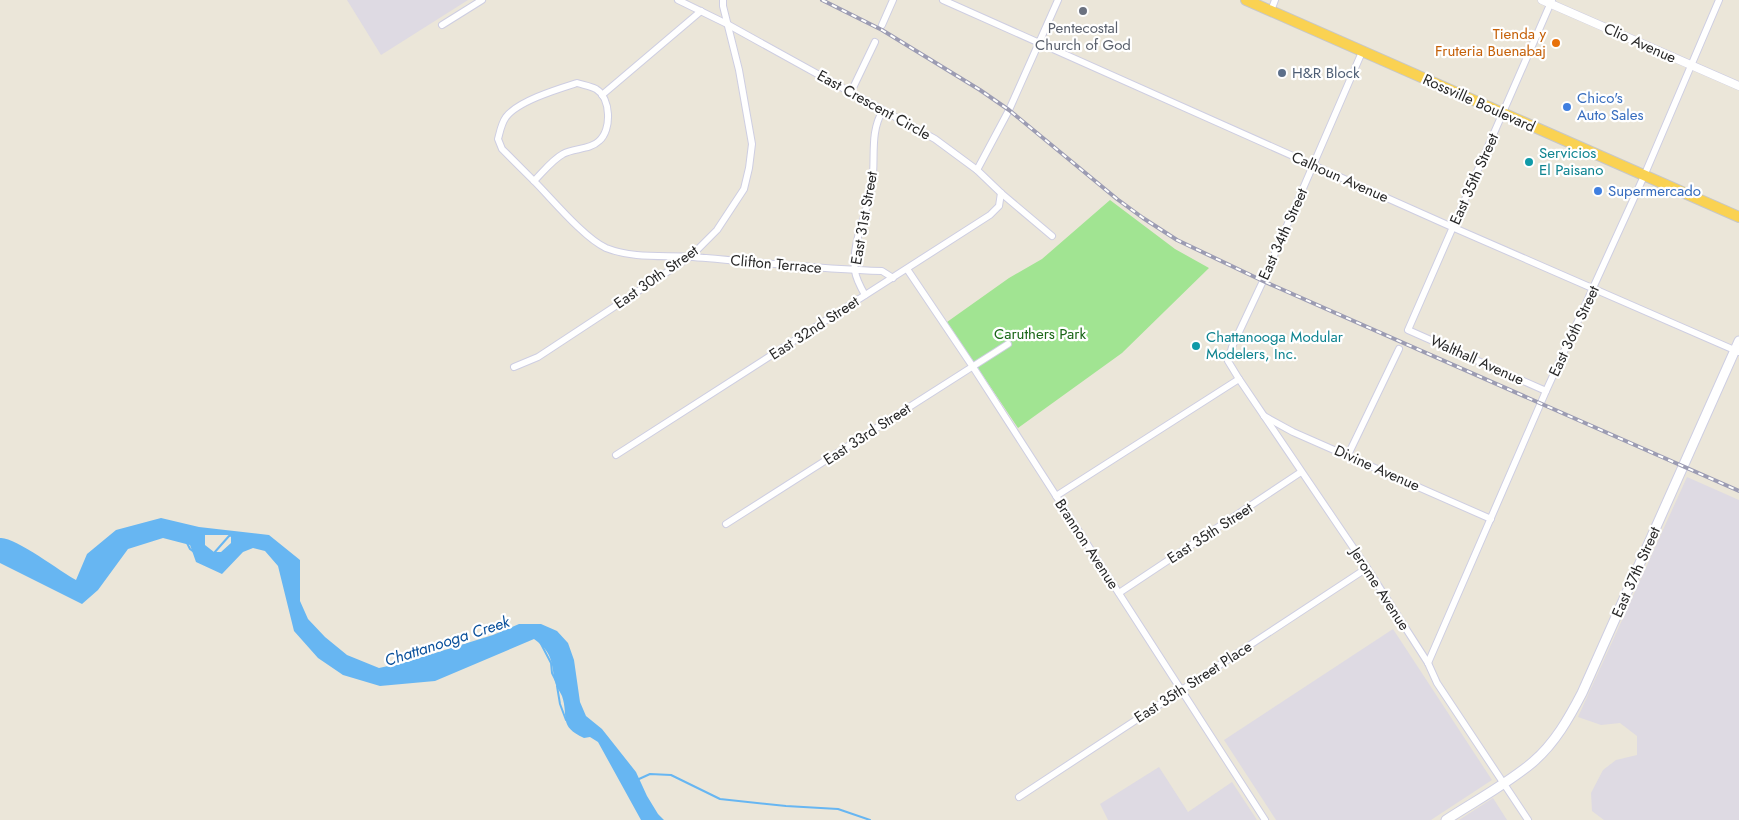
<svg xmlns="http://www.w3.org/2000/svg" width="1739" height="820" viewBox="0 0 1739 820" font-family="Jost,sans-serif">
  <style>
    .industrial { fill: #dedae3 }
    .green { fill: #a1e492 }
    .water { fill: #67b6f2; fill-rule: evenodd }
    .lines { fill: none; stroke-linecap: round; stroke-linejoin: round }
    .stream { stroke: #67b6f2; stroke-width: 2 }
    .minor-casing { stroke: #cecee2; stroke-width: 8 }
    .tertiary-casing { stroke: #cecee2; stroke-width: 9 }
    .secondary-casing { stroke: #cecee2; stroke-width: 11 }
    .trunk-casing { stroke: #c7c7c7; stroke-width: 12 }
    .minor { stroke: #fff; stroke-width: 6 }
    .tertiary { stroke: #fff; stroke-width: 8 }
    .secondary { stroke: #fff; stroke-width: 9 }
    .trunk { stroke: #fad252; stroke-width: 10 }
    .rail-casing { stroke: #9c9cb3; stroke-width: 4 }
    .rail { stroke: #fff; stroke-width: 2; stroke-dasharray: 5.5; stroke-linecap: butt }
    .worship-dot { fill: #6b7280; stroke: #fff; stroke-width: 2 }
    .food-dot { fill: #e8710a; stroke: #fff; stroke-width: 2 }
    .service-dot { fill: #5c6f8a; stroke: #fff; stroke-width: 2 }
    .shop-dot { fill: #3f7fe0; stroke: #fff; stroke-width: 2 }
    .culture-dot { fill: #0f9aa8; stroke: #fff; stroke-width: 2 }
    .labels { text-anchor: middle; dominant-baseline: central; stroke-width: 4.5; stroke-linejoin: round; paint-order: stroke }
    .worship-label { font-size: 15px; fill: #5b616d; stroke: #fff }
    .food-label { font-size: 15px; fill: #c56008; stroke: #fff; text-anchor: end }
    .street-label { font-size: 15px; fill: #282828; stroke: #fff }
    .service-label { font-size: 15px; fill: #4e5e75; stroke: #fff; text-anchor: start }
    .shop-label { font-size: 15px; fill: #366cbe; stroke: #fff; text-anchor: start }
    .culture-label { font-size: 15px; fill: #0d838f; stroke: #fff; text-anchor: start }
    .park-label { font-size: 15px; fill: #1a6617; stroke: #fff }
    .water-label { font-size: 16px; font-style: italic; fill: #09509b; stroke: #fff }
  </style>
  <rect width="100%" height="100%" fill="#ebe6d9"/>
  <!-- industrial -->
  <g class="industrial">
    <path d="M347,0H468L381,55Z"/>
    <path d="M1687,477L1739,500V820H1604L1592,811L1591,793L1603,770L1616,760L1637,755V736L1620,723L1601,725L1578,717Z"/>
    <path d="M1393,629L1492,780L1431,820H1276L1224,740Z"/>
    <path d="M1159,767L1188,812L1232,782L1257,820H1108L1100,804Z"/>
    <path d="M1493,798L1507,820H1459Z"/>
  </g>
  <!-- green -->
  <path class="green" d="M1110,200L1175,249L1209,268L1122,353L1018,428L947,322L1009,278L1042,259Z"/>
  <!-- water -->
  <path class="water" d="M161,518L199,527L269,535L300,560V601L308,619L325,637L347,655L379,668L406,662L493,635L519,624H541L557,631L568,643L574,660L580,702L586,716L602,729L636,772L647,796L658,814L664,820H641L598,742L590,737L584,738C558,726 569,717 562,696C560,691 556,687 555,682C551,661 553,653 534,639L435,681L380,686L343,675L318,658L294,631L278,566L265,551L253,548L243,552L222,574L196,562L190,545L163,538L128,549L98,590L82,604L0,563V538C14,536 61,572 76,580L87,554L116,530ZM205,535H231V543L221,552H214L205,545Z"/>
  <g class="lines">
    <!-- stream -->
    <g class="stream">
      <path d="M187,543L190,549L194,552"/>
      <path d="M214,553L229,536L234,535"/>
      <path d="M540,642L551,663L552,673L556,681"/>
      <path d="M557,686L560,704L566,720"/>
      <path d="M639,779L650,774L671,775L720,799L786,806L838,809L870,820"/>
    </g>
    <!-- minor casing -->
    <g class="minor-casing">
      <g id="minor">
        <path d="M678,0L727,24L935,139L977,170L1001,193L1052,236"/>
        <path d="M943,0L1452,227L1739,352"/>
        <path d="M1271,11L1275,0"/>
        <path d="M442,25L482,0"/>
        <path d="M882,25L893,0"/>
        <path d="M1362,52L1263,281L1232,347L1228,361L1239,379L1367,568L1428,663L1437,683L1528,820"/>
        <path d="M577,83C583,85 590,86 596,89C611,98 612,130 599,141C590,150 573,148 563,154C552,160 543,172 534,181L502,149L498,139C500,132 501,124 506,117C518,101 558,89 577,83Z"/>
        <path d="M851,92L875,42"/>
        <path d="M602,95L701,11"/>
        <path d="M977,170L1009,110L1058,0"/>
        <path d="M534,181C552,199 584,238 606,248C634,259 664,255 693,257C756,262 819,269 882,271L893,278"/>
        <path d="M907,269L973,367L1265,820"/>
        <path d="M865,295C861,288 856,279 855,271C851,243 868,212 872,185C876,159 869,133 883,110"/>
        <path d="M514,367L538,357L690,257L717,230L744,189L749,168L752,144L739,70L723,6V0"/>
        <path d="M1546,391L1408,330L1552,0"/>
        <path d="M1264,416L1293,432L1491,519"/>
        <path d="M616,455L990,215L999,206L1001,193"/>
        <path d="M1348,455L1399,349"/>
        <path d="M1056,496L1239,379"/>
        <path d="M726,524L1008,344"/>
        <path d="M1119,593L1301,472"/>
        <path d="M1428,663L1546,391L1644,176L1719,0"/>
        <path d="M1019,797L1367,568"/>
      </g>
    </g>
    <!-- tertiary casing -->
    <g class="tertiary-casing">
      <path id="tertiary" d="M1542,0L1739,86"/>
    </g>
    <!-- secondary casing -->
    <g class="secondary-casing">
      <path id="secondary" d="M1446,820C1475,801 1507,784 1533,762C1555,743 1569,718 1582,693L1739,341"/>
    </g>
    <!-- trunk casing -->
    <g class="trunk-casing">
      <path id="trunk" d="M1246,0L1739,217"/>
    </g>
    <!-- minor -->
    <use href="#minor" class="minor"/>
    <!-- tertiary -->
    <use href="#tertiary" class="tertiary"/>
    <!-- secondary -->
    <use href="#secondary" class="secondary"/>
    <!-- trunk -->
    <use href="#trunk" class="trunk"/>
    <!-- rail casing -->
    <g class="rail-casing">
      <path id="rail" d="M822,0L882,30L980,90L1009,110L1117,199L1143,218L1177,240L1263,281L1739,491"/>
    </g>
    <!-- rail -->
    <use href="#rail" class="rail"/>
  </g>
  <!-- markers -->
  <circle class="worship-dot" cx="1083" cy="11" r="5"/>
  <circle class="food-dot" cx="1556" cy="43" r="5"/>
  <circle class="service-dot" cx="1282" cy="73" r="5"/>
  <g class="shop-dot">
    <circle cx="1567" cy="107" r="5"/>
    <circle cx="1598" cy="191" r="5"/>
  </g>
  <g class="culture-dot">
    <circle cx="1529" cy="162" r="5"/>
    <circle cx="1196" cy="346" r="5"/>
  </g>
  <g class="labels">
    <!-- worship labels -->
    <g class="worship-label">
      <text x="1083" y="28">Pentecostal<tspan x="1083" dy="17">Church of God</tspan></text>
    </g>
    <!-- food labels -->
    <g class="food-label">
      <text x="1546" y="34">Tienda y<tspan x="1546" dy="17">Fruteria Buenabaj</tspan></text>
    </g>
    <!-- street labels -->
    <g class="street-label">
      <text transform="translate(1640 43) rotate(24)">Clio Avenue</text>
      <text transform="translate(1479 103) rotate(24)">Rossville Boulevard</text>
      <text transform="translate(874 105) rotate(29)">East Crescent Circle</text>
      <text transform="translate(1340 177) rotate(24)">Calhoun Avenue</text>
      <text transform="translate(1474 179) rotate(-66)">East 35th Street</text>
      <text transform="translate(864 218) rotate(-80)">East 31st Street</text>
      <text transform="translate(1283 234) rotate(-66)">East 34th Street</text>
      <text transform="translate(776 264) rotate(5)">Clifton Terrace</text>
      <text transform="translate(656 277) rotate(-35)">East 30th Street</text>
      <text transform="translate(814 328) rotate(-33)">East 32nd Street</text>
      <text transform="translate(1574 331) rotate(-65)">East 36th Street</text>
      <text transform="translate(1477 360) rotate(24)">Walthall Avenue</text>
      <text transform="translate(867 434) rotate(-33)">East 33rd Street</text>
      <text transform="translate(1377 468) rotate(24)">Divine Avenue</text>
      <text transform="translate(1210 533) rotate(-33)">East 35th Street</text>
      <text transform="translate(1087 544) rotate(57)">Brannon Avenue</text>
      <text transform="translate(1636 572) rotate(-66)">East 37th Street</text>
      <text transform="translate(1380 589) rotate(57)">Jerome Avenue</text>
      <text transform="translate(1193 682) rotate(-33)">East 35th Street Place</text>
    </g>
    <!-- service labels -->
    <g class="service-label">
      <text x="1292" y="73">H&amp;R Block</text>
    </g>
    <!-- shop labels -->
    <g class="shop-label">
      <text x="1577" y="98">Chico's<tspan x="1577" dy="17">Auto Sales</tspan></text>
      <text x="1608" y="191">Supermercado</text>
    </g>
    <!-- culture labels -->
    <g class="culture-label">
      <text x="1539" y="153">Servicios<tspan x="1539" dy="17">El Paisano</tspan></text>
      <text x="1206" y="337">Chattanooga Modular<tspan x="1206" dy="17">Modelers, Inc.</tspan></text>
    </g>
    <!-- park labels -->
    <g class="park-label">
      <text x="1040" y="334">Caruthers Park</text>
    </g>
    <!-- water labels -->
    <g class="water-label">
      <text transform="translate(447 641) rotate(-18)">Chattanooga Creek</text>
    </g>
  </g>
</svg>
